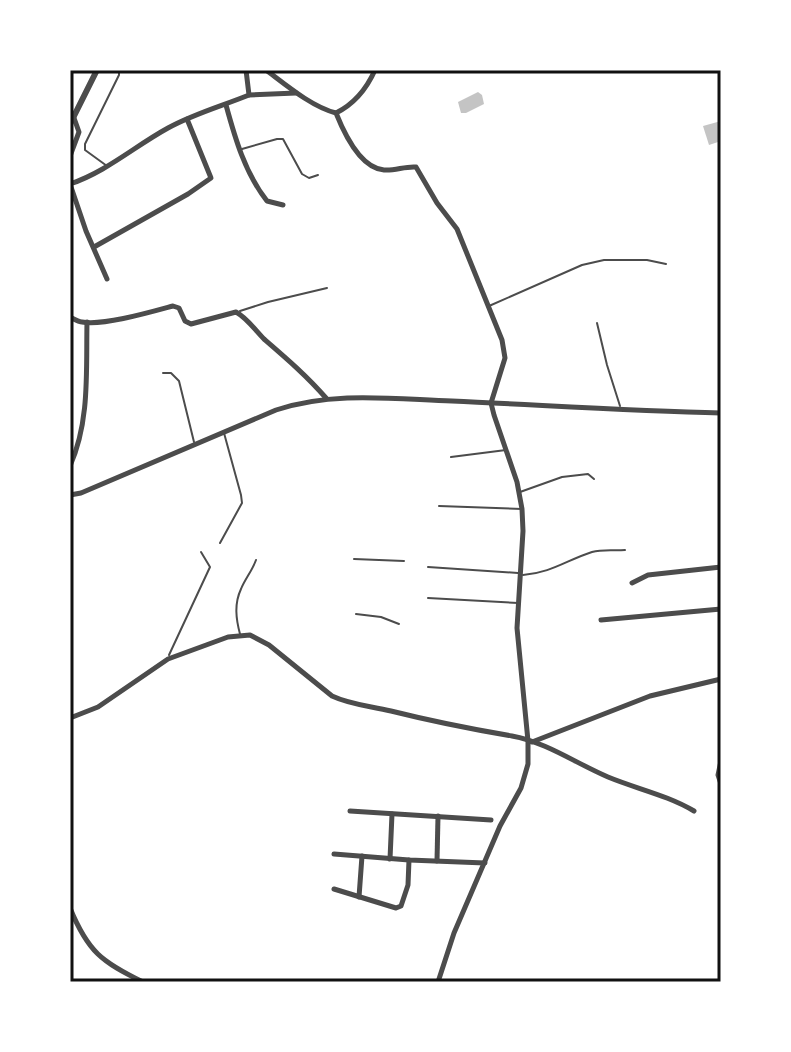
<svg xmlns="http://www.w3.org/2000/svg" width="791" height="1052" viewBox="0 0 791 1052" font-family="'Roboto Serif',serif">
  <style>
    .building { fill: #c4c4c4 }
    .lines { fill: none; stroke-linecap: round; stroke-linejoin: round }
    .service { stroke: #4c4c4c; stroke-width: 2 }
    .minor { stroke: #4c4c4c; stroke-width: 5 }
    .tertiary { stroke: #4c4c4c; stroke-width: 6 }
    .neatline { fill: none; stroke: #111; stroke-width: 3 }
  </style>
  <rect width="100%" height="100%" fill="#fff"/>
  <!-- building -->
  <g class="building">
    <path d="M478,92L482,95L484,104L466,113H461L458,102Z"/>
    <path d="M721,121V141L709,145L703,126Z"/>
  </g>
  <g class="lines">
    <!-- service -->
    <g class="service">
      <path d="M242,149L277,139H283L302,174L309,178L318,175"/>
      <path d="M107,166L85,150V144L119,75V70"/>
      <path d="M489,306L582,265L604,260H647L666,264"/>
      <path d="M240,311L268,302L327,288"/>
      <path d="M597,323L607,365L620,406"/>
      <path d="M163,373H171L179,381L194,442"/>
      <path d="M451,457L506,450"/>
      <path d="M520,492L562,477L588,474L594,479"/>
      <path d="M439,506L522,509"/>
      <path d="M220,543L242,503L241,495L224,433"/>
      <path d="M354,559L404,561"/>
      <path d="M428,567L518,573"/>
      <path d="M523,575C551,573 567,560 592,552C603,549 614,551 625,550"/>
      <path d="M428,598L518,603"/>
      <path d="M356,614L381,617L399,624"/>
      <path d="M240,634C236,619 234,604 241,589C245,579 252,571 256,560"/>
      <path d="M169,655L210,567L201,552"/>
    </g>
    <!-- minor -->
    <g class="minor">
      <path d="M266,70C286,85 312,107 336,113C344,133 360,168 384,170C395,171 405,166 416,167L437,203L457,229L502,340L505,358L491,403L494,415L517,482L522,509L523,531L517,628L528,741V764L521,788L500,826L454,933L438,982"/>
      <path d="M249,95L296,93"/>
      <path d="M226,105C235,138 245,173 267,201L283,205"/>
      <path d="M336,113C354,104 367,88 375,70"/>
      <path d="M70,156L79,132L74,118"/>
      <path d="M70,184C106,172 135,146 168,128C193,114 222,106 249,95L246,70"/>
      <path d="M70,184L86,231L107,279"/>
      <path d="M94,247L188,194L211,178L187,119"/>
      <path d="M70,317C72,318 79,322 82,322C103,326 151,312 173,306L179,308L185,321L191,324L236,312C247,318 255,330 264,339C286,358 307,376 326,398"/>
      <path d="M70,466C90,421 86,371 87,322"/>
      <path d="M70,495L81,493L276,410C333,391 393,399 452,401C542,405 631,411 721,413"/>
      <path d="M632,583L648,575L721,567"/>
      <path d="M601,620L721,609"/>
      <path d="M70,718L98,707L168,659L228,637L250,635L269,645L332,696C351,705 371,706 391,711C431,721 471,729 512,736C546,742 577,764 608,777C637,789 667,795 694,811"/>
      <path d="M532,742L650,696L721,679"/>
      <path d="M721,761L718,775L721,784"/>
      <path d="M350,811L491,820"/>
      <path d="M334,854L409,860L485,863"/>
      <path d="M390,859L392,814"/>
      <path d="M437,861L438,816"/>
      <path d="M334,889L396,908L401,906L408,885L409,860"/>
      <path d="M359,897L362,856"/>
      <path d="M70,908C88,952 102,962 143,982"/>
    </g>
    <!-- tertiary -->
    <path class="tertiary" d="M70,124L97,70"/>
  </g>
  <!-- border -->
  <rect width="791" height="1052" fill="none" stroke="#ffffff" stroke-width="144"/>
  <rect x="72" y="72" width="647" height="908" class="neatline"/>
</svg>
